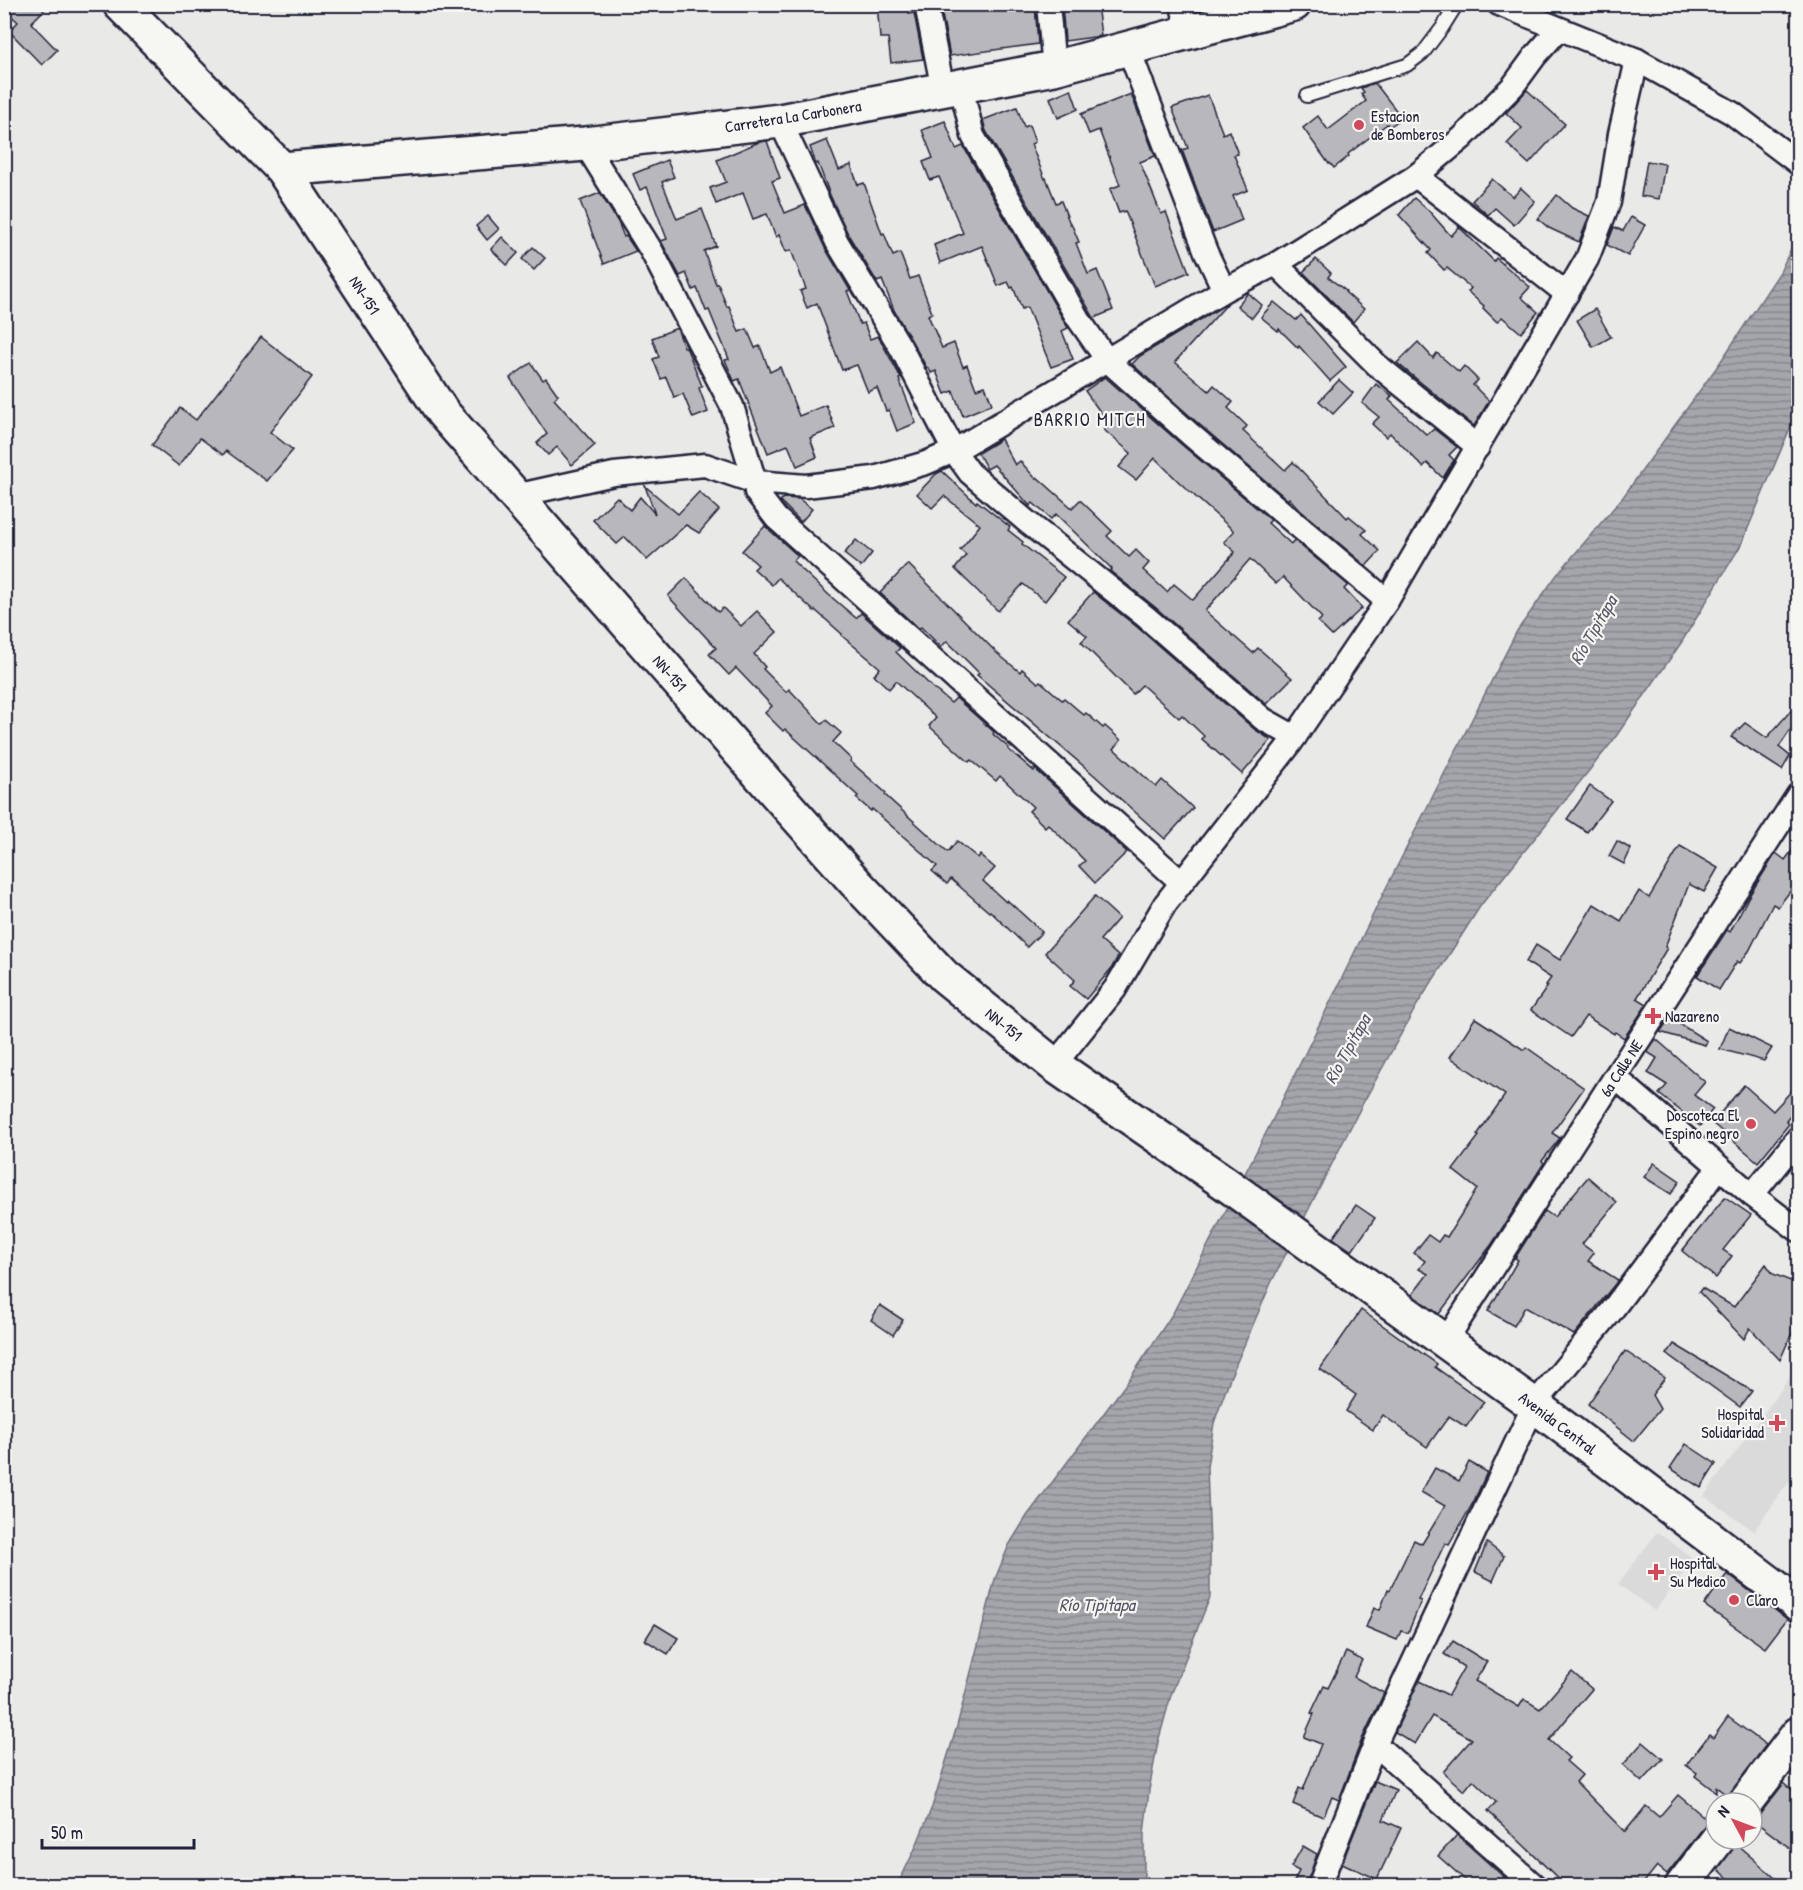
<svg xmlns="http://www.w3.org/2000/svg" width="1803" height="1890" viewBox="0 0 1803 1890" font-family="'Patrick Hand',sans-serif">
  <style>
    .built { fill: #dadada }
    .water { fill: url(#water-rules); stroke: #71717f; stroke-width: 1.5 }
    .building { fill: #b8b8bc; stroke: #22223b; stroke-width: 1.5 }
    .lines { fill: none; stroke-linecap: round; stroke-linejoin: round }
    .lane-casing { stroke: #22223b; stroke-width: 16 }
    .street-casing { stroke: #22223b; stroke-width: 27 }
    .secondary-casing { stroke: #22223b; stroke-width: 38 }
    .lane { stroke: #f6f6f2; stroke-width: 12 }
    .street { stroke: #f6f6f2; stroke-width: 22 }
    .secondary { stroke: #f6f6f2; stroke-width: 33 }
    .poi-dot { fill: #d1495b; stroke: #f6f6f2; stroke-width: 2 }
    .labels { text-anchor: middle; dominant-baseline: central; stroke-width: 4.5; stroke-linejoin: round; paint-order: stroke }
    .street-label { font-size: 16px; fill: #22223b; stroke: #f6f6f2 }
    .poi-label { font-size: 16px; fill: #22223b; stroke: #f6f6f2; text-anchor: start }
    .neighbourhood-label { font-size: 18px; letter-spacing: 1.5px; fill: #22223b; stroke: #f6f6f2 }
    .water-label { font-size: 18px; font-style: italic; fill: #565668; stroke: #f6f6f2 }
  </style>
  <defs>
    <pattern id="water-rules" width="6" height="5" patternUnits="userSpaceOnUse" patternTransform="scale(1.5)"><rect width="6" height="5" fill="#a5a5ac"/><path d="M0 2.5h6" fill="none" stroke="#86868d"/></pattern>
  </defs>
  <rect width="100%" height="100%" fill="#e9e9e7"/>
  <filter id="ink" filterUnits="userSpaceOnUse"><feTurbulence type="fractalNoise" baseFrequency=".0167" numOctaves="2"/><feDisplacementMap in="SourceGraphic" scale="12" xChannelSelector="R" yChannelSelector="G"/><feConvolveMatrix kernelMatrix="1 2 1 2 8 2 1 2 1" color-interpolation-filters="sRGB"/></filter>
  <g filter="url(#ink)">
    <!-- built -->
    <g class="built">
      <path d="M1793,1373L1798,1377V1469L1754,1531L1704,1496Z"/>
      <path d="M1657,1532L1694,1559L1655,1611L1618,1584Z"/>
    </g>
    <!-- water -->
    <path class="water" d="M1798,234V396L1793,421L1741,545L1681,643L1612,742L1481,905L1417,1005L1362,1105L1271,1283L1230,1378L1214,1423L1207,1467L1210,1547V1597L1171,1695L1158,1742L1149,1790L1144,1834V1885L897,1886L914,1851L932,1807L957,1726L995,1579L1009,1545L1027,1516L1131,1377L1173,1313L1271,1123L1386,888L1517,631L1556,576L1623,497L1719,364L1780,272Z"/>
    <!-- building -->
    <g class="building">
      <path d="M4,4H50L31,23L57,50L42,65L9,31L18,22L4,9Z"/>
      <path d="M877,4H908L909,14L914,13L923,59L891,63L888,38H880Z"/>
      <path d="M940,4H1035L1038,44L950,56Z"/>
      <path d="M1062,4H1097L1101,36L1065,41Z"/>
      <path d="M1375,83L1402,118L1389,127L1387,124L1348,154L1349,156L1334,168L1330,163L1329,164L1303,128L1318,116L1328,130L1366,101L1361,94L1364,92L1361,88Z"/>
      <path d="M1071,89L1078,109L1058,118L1050,98Z"/>
      <path d="M1527,90L1565,124L1529,164L1507,144L1522,128L1506,113Z"/>
      <path d="M1131,94L1155,156L1140,162L1161,214L1166,212L1189,272L1155,286L1125,211L1119,213L1110,189L1120,185L1099,130L1089,134L1081,114Z"/>
      <path d="M1208,95L1223,134L1229,131L1238,154L1234,155L1248,190L1233,196L1242,220L1213,232L1182,150L1188,148L1172,108Z"/>
      <path d="M1017,107L1024,127L1029,125L1035,142L1031,144L1045,179L1046,178L1056,203L1061,201L1070,224L1071,223L1079,242L1076,243L1088,274L1097,270L1113,310L1094,318L986,131L983,120Z"/>
      <path d="M945,121L956,149L963,146L1068,328L1062,331L1073,359L1051,367L1027,307L1022,309L1013,287L1011,288L1008,282L998,286L982,246L940,263L934,245L963,233L939,177L930,180L923,162L933,158L922,130Z"/>
      <path d="M827,140L839,170L851,165L858,185L864,183L882,234L884,233L893,256L900,253L910,279L918,276L932,313L928,315L942,348L954,343L963,367L967,365L976,389L985,386L992,404L963,416L953,391L945,394L936,371L931,373L929,368H927L894,310L882,280L877,282L876,280L849,236L830,195L818,163L816,164L810,147Z"/>
      <path d="M767,141L780,178L772,181L785,213L805,205L825,248L850,290L847,291L860,324L864,323L870,339L878,336L901,378L899,379L916,423L897,431L889,410L886,411L877,388L868,392L857,365L842,370L817,303L807,308L800,291L806,289L791,250L786,252L779,235L776,237L767,214L753,219L743,193L716,204L710,188L726,182L717,160L759,142Z"/>
      <path d="M667,160L674,177L662,182L677,219L702,209L716,246L704,251L716,284H718L727,307L729,306L739,332L747,329L755,348L760,346L770,372L780,367L799,416L826,405L835,428L810,438L817,457L797,466L788,445L768,453L739,379L734,381L732,376L725,360L729,359L709,310L706,311L697,288L693,290L686,273L680,276L661,241L667,239L647,187L640,190L633,174Z"/>
      <path d="M1647,161L1665,164L1659,199L1641,196Z"/>
      <path d="M1492,179L1513,197L1521,188L1535,201L1514,225L1495,208L1488,215L1472,201Z"/>
      <path d="M600,193L618,222L624,237L626,236L636,251L604,264L580,201Z"/>
      <path d="M1557,195L1572,208L1589,216L1579,242L1549,228L1538,219Z"/>
      <path d="M1414,198L1429,211L1451,236L1459,227L1494,261L1496,258L1530,287L1521,297L1538,312L1521,333L1502,317L1497,322L1483,308L1484,306L1468,292L1471,288L1447,268L1444,270L1428,253L1431,250L1399,215Z"/>
      <path d="M488,216L499,229L487,240L476,226Z"/>
      <path d="M1631,217L1645,225L1628,256L1607,245L1614,227L1623,231Z"/>
      <path d="M502,237L518,253L507,265L491,249Z"/>
      <path d="M533,247L545,258L534,270L522,259Z"/>
      <path d="M1316,259L1331,273L1328,277L1346,291L1345,292L1364,309L1353,322L1303,272Z"/>
      <path d="M1248,293L1262,305L1252,318L1237,306Z"/>
      <path d="M1274,302L1296,320L1301,315L1346,367L1330,381L1299,346L1298,348L1279,329L1278,331L1261,317Z"/>
      <path d="M1228,303L1175,362L1209,391L1214,385L1233,402L1228,408L1247,426L1243,431L1285,470L1293,462L1347,518L1349,516L1366,530L1362,534L1380,551L1366,566L1300,510L1289,498L1288,500L1200,425L1132,364L1140,356Z"/>
      <path d="M1595,309L1611,337L1593,347L1577,320Z"/>
      <path d="M677,328L684,347H686L694,366L702,386L699,388L708,412L693,418L683,394L674,397L666,377L661,379L653,359L659,357L652,338Z"/>
      <path d="M261,337L312,377L270,432L293,450L267,481L226,451L223,455L200,438L179,466L152,445L180,408L196,420Z"/>
      <path d="M1418,342L1433,358L1437,353L1459,372L1464,366L1478,380L1473,385L1489,401L1474,426L1397,363Z"/>
      <path d="M531,363L543,380L546,378L558,395L554,399L595,445L572,465L557,447L548,455L537,443L547,434L510,378Z"/>
      <path d="M1105,377L1182,445L1271,520L1268,523L1291,544L1294,540L1348,585L1344,589L1362,608L1332,636L1318,622L1322,618L1283,577L1276,584L1250,559L1205,611L1253,653L1258,648L1292,678L1266,704L1155,607L1110,571L1112,569L1056,514L1051,519L1033,503L1030,506L994,465L987,469L978,453L1001,439L1015,465L1020,461L1036,479L1037,477L1072,508L1080,500L1112,531L1107,536L1129,557L1136,550L1149,563L1143,570L1167,592L1174,584L1193,600L1235,552L1224,542L1234,531L1179,482L1155,458L1136,480L1119,467L1131,453L1104,430L1109,424L1085,391Z"/>
      <path d="M1339,380L1353,393L1333,414L1319,401Z"/>
      <path d="M1376,384L1392,396L1389,400L1427,435L1434,429L1457,447L1449,455L1454,460L1443,478L1427,463L1423,467L1390,433L1386,437L1372,424L1379,417L1362,403Z"/>
      <path d="M942,471L976,503L977,501L1010,527L1008,530L1023,542L1022,544L1064,577L1045,601L1023,584L998,611L955,569L966,555L960,550L980,525L944,496L932,508L917,494L936,474Z"/>
      <path d="M645,486L678,514L699,492L719,510L699,533L686,525L647,560L625,537L617,544L593,520L617,497L630,510L640,497L655,514Z"/>
      <path d="M783,498L799,499L812,509L801,522L780,501Z"/>
      <path d="M765,526L798,556L793,561L829,595L856,618L861,613L900,648L896,652L933,688L951,703L956,698L994,732L993,734L1009,748L1008,749L1034,771L1035,769L1127,852L1095,883L1079,866L1085,861L1048,824L1045,827L1029,811L1033,807L1000,776L996,781L971,760L969,762L929,726L936,718L896,681L889,689L874,675L880,668L841,635L842,634L815,610L814,611L778,578L772,585L754,569L758,565L742,551Z"/>
      <path d="M856,540L872,553L861,567L844,554Z"/>
      <path d="M908,564L998,654L1020,672L1022,669L1038,683L1040,681L1062,700L1064,698L1084,715L1086,713L1103,728L1105,726L1121,740L1114,749L1156,787L1162,780L1193,808L1165,839L1094,775L977,675L979,673L947,641L941,647L921,627L919,629L880,593Z"/>
      <path d="M686,578L718,612L723,608L741,626L757,611L777,632L754,654L765,667L763,669L786,692L789,689L822,724L826,720L841,733L833,742L851,759L850,761L886,793L885,795L930,836L948,852L957,841L978,858L980,855L995,868L983,881L1006,902L1007,900L1042,932L1027,947L990,911L989,912L951,879L947,884L932,871L937,866L872,809L871,811L856,798L858,796L785,729L783,731L765,713L772,706L736,668L729,675L709,654L716,648L668,596Z"/>
      <path d="M1093,592L1137,627L1254,729L1271,740L1242,774L1202,739L1204,736L1182,715L1179,718L1142,685L1133,694L1081,642L1087,636L1068,620Z"/>
      <path d="M1793,708L1798,712V719L1779,747L1790,756L1782,770L1731,737L1745,723L1767,738Z"/>
      <path d="M1590,786L1611,801L1587,832L1567,819Z"/>
      <path d="M1617,841L1631,849L1624,864L1609,856Z"/>
      <path d="M1798,843V881L1778,907L1773,904L1749,951L1740,963L1737,961L1719,990L1697,976L1727,930L1730,932L1749,896L1776,853L1785,860Z"/>
      <path d="M1680,846L1718,868L1704,892L1689,884L1665,947L1667,948L1637,998L1647,1004L1624,1038L1615,1032L1614,1034L1586,1016L1571,1037L1531,1010L1548,986L1546,985L1551,978L1526,962L1536,945L1560,960L1594,904L1621,921L1639,891L1649,898Z"/>
      <path d="M1095,896L1119,918L1100,940L1118,956L1111,969L1086,999L1070,986L1075,980L1045,953Z"/>
      <path d="M1475,1018L1524,1050L1526,1047L1584,1088L1552,1133L1560,1138L1542,1161L1544,1163L1492,1244L1439,1314L1412,1295L1428,1274L1419,1269L1425,1261L1414,1253L1428,1235L1438,1242L1443,1235L1447,1237L1477,1189L1453,1170L1479,1136L1477,1135L1505,1095L1450,1057Z"/>
      <path d="M1670,1018L1707,1041L1705,1045L1660,1032Z"/>
      <path d="M1729,1027L1772,1048L1764,1061L1720,1049Z"/>
      <path d="M1656,1039L1705,1082L1694,1095L1713,1109L1700,1126L1659,1094L1667,1085L1648,1073L1657,1058L1647,1052Z"/>
      <path d="M1798,1084V1107L1786,1121L1789,1124L1758,1162L1712,1123L1744,1085L1773,1111Z"/>
      <path d="M1654,1163L1680,1181L1671,1194L1644,1177Z"/>
      <path d="M1588,1177L1617,1202L1582,1244L1594,1253L1588,1261L1618,1280L1615,1284L1574,1335L1525,1307L1514,1326L1488,1311L1518,1260L1515,1258L1545,1211L1554,1217Z"/>
      <path d="M1725,1197L1751,1215L1723,1250L1732,1256L1716,1278L1682,1251Z"/>
      <path d="M1356,1205L1375,1218L1352,1251L1333,1238Z"/>
      <path d="M1766,1264L1773,1274L1798,1284V1319L1780,1360L1750,1328L1744,1339L1699,1292L1702,1288L1734,1307Z"/>
      <path d="M880,1305L903,1320L893,1335L871,1320Z"/>
      <path d="M1361,1310L1437,1364L1435,1367L1484,1402L1466,1427L1449,1416L1427,1447L1383,1415L1373,1430L1346,1411L1356,1395L1320,1369Z"/>
      <path d="M1674,1344L1752,1391L1740,1407L1667,1354Z"/>
      <path d="M1625,1351L1665,1378L1652,1395L1660,1409L1634,1441L1588,1404Z"/>
      <path d="M1686,1444L1716,1464L1701,1488L1670,1468Z"/>
      <path d="M1469,1462L1487,1472L1474,1501L1449,1545L1445,1543L1418,1600L1421,1601L1408,1633L1401,1631L1397,1640L1366,1627L1374,1608L1380,1610L1388,1589L1390,1590L1414,1540L1422,1544L1445,1506L1421,1492L1435,1468L1459,1481Z"/>
      <path d="M1487,1543L1504,1556L1493,1581L1475,1572Z"/>
      <path d="M1727,1574L1787,1619L1765,1648L1704,1605Z"/>
      <path d="M655,1624L678,1638L668,1654L645,1640Z"/>
      <path d="M1453,1641L1487,1662L1475,1681L1519,1707L1524,1699L1540,1709L1572,1672L1592,1689L1549,1740L1569,1758L1566,1761L1582,1775L1576,1782L1625,1832L1646,1806L1659,1817L1678,1795L1710,1822L1703,1828L1667,1874L1657,1866L1641,1886H1566L1488,1811L1496,1802L1473,1780L1464,1791L1443,1772L1472,1739L1432,1716L1415,1744L1395,1732L1419,1681L1448,1695L1464,1667L1444,1654Z"/>
      <path d="M1346,1652L1362,1660L1354,1677L1384,1693L1362,1739L1339,1800L1332,1797L1323,1817L1293,1804L1299,1788L1303,1790L1321,1744L1304,1737L1314,1714L1311,1713L1324,1686L1328,1688Z"/>
      <path d="M1728,1717L1766,1745L1728,1796L1716,1787V1792L1695,1776L1697,1773L1686,1765L1709,1735L1713,1738Z"/>
      <path d="M1643,1742L1663,1759L1642,1782L1623,1765Z"/>
      <path d="M1375,1781L1396,1790L1383,1820L1401,1828L1377,1879L1342,1863Z"/>
      <path d="M1784,1783L1798,1795V1854L1753,1820L1760,1814Z"/>
      <path d="M1457,1835L1514,1886H1472L1438,1856Z"/>
      <path d="M1736,1844L1765,1869L1784,1886H1737L1718,1869Z"/>
      <path d="M1303,1846L1317,1854L1306,1886H1292L1299,1871L1291,1867Z"/>
    </g>
    <g class="lines">
      <!-- lane casing -->
      <g class="lane-casing">
        <path id="lane" d="M1307,96L1407,65L1423,53L1442,28L1457,4"/>
      </g>
      <!-- street casing -->
      <g class="street-casing">
        <g id="street">
          <path d="M926,4L943,90"/>
          <path d="M1048,4L1054,68"/>
          <path d="M1182,4L1188,34"/>
          <path d="M1499,4L1637,60L1732,113L1798,163"/>
          <path d="M1129,50L1206,252L1224,290"/>
          <path d="M961,87L973,136L1077,317L1107,360L1191,435L1387,601"/>
          <path d="M780,121L837,242L901,348L954,451L970,473L1026,521L1146,617L1263,719L1295,737"/>
          <path d="M585,144L651,250L732,406L755,482L756,492L776,518L1181,882"/>
          <path d="M1416,176L1567,294"/>
          <path d="M1276,264L1377,365L1478,447"/>
          <path d="M515,496L614,474L705,465L755,482L806,486L874,478L926,463L954,451L1224,290L1276,264L1416,176L1462,138L1513,86L1535,56L1559,29"/>
          <path d="M1054,1065L1115,989L1165,904L1290,744L1387,601L1587,259L1609,202L1620,134L1637,60"/>
          <path d="M1615,1077L1752,1195L1798,1230"/>
          <path d="M1752,1195L1798,1138"/>
          <path d="M1445,1342L1615,1077L1798,795"/>
          <path d="M1375,1744L1535,1886"/>
          <path d="M1319,1886L1375,1744L1534,1405L1610,1313L1719,1167"/>
        </g>
      </g>
      <!-- secondary casing -->
      <g class="secondary-casing">
        <g id="secondary">
          <path d="M120,4L282,169L443,413L750,764L856,883L944,976L1054,1065L1222,1181L1534,1405L1798,1604"/>
          <path d="M282,169L585,144L780,121L1054,68L1294,4"/>
          <path d="M1745,1803L1798,1734"/>
          <path d="M1682,1886L1718,1839"/>
        </g>
      </g>
      <!-- lane -->
      <use href="#lane" class="lane"/>
      <!-- street -->
      <use href="#street" class="street"/>
      <!-- secondary -->
      <use href="#secondary" class="secondary"/>
    </g>
  </g>
  <!-- markers -->
  <g class="poi-dot">
    <circle cx="1359" cy="125" r="6"/>
    <path d="M1650 1007h6v6h6v6h-6v6h-6v-6h-6v-6h6z"/>
    <circle cx="1751" cy="1124" r="6"/>
    <path d="M1774 1414h6v6h6v6h-6v6h-6v-6h-6v-6h6z"/>
    <path d="M1653 1563h6v6h6v6h-6v6h-6v-6h-6v-6h6z"/>
    <circle cx="1734" cy="1600" r="6"/>
  </g>
  <g class="labels">
    <!-- street labels -->
    <g class="street-label">
      <text transform="translate(793 116) rotate(-9)">Carretera La Carbonera</text>
      <text transform="translate(365 295) rotate(57)">NN-151</text>
      <text transform="translate(670 673) rotate(49)">NN-151</text>
      <text transform="translate(1004 1024) rotate(39)">NN-151</text>
      <text transform="translate(1621 1068) rotate(-57)">6a Calle NE</text>
      <text transform="translate(1558 1423) rotate(37)">Avenida Central</text>
    </g>
    <!-- poi labels -->
    <g class="poi-label">
      <text x="1371" y="116">Estacion<tspan x="1371" dy="18">de Bomberos</tspan></text>
      <text x="1665" y="1016">Nazareno</text>
      <text x="1739" y="1115" text-anchor="end">Doscoteca El<tspan x="1739" dy="18">Espino negro</tspan></text>
      <text x="1764" y="1414" text-anchor="end">Hospital<tspan x="1764" dy="18">Solidaridad</tspan></text>
      <text x="1670" y="1563">Hospital<tspan x="1670" dy="18">Su Medico</tspan></text>
      <text x="1746" y="1600">Claro</text>
    </g>
    <!-- neighbourhood labels -->
    <g class="neighbourhood-label">
      <text x="1090" y="419">BARRIO MITCH</text>
    </g>
    <!-- water labels -->
    <g class="water-label">
      <text transform="translate(1593 630) rotate(-60)">Río Tipitapa</text>
      <text transform="translate(1347 1049) rotate(-61)">Río Tipitapa</text>
      <text x="1097" y="1604">Río Tipitapa</text>
    </g>
  </g>
  <!-- margin -->
  <rect width="1803" height="1890" fill="none" stroke="#f6f6f2" stroke-width="24"/>
  <rect x="12" y="12" width="1779" height="1866" fill="none" stroke="#22223b" stroke-width="2" filter="url(#ink)"/>
  <!-- north arrow -->
  <g transform="translate(1734 1821) rotate(311)"><circle r="28" fill="#f6f6f2" stroke="#a1a1a9" stroke-width="1.5"/>
  <path d="M0-4.5L10 22L0 15L-10 22Z" fill="#d1495b"/>
  <text y="-9" font-size="16" font-weight="bold" text-anchor="middle" fill="#22223b">N</text>
  </g>
  <!-- scale -->
  <path d="M42 1839v9h152v-9" fill="none" stroke="#22223b" stroke-width="3"/>
  <text x="51" y="1839" font-size="18" fill="#22223b" stroke="#f6f6f2" stroke-width="4.5" paint-order="stroke">50 m</text>
</svg>
